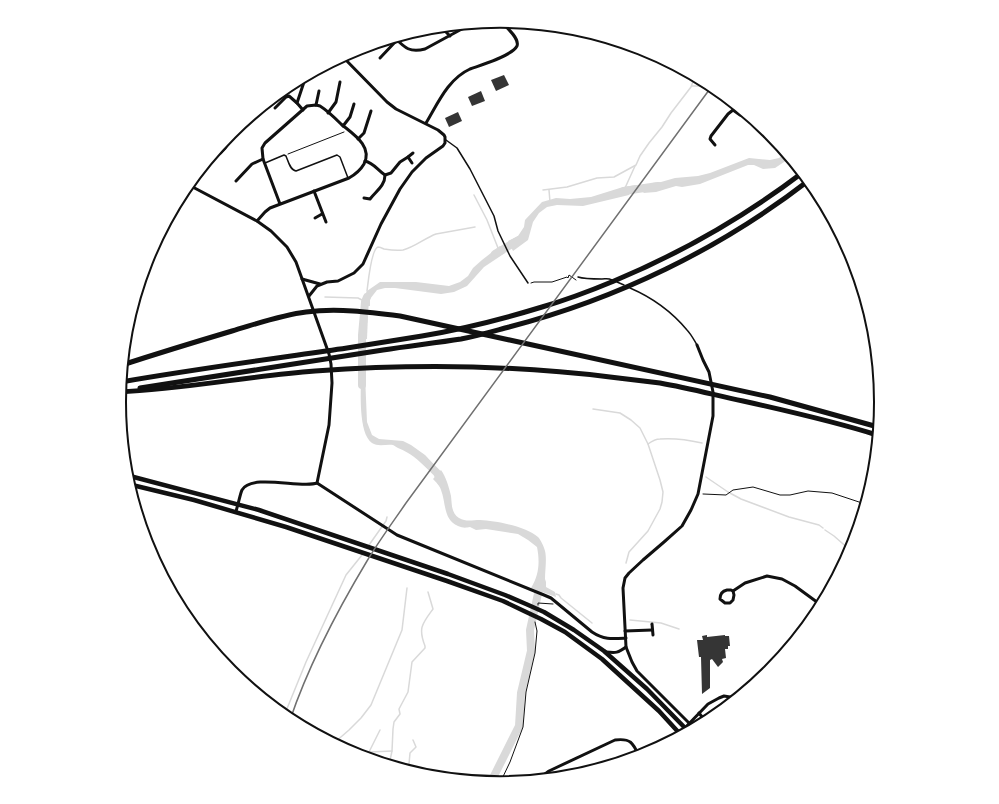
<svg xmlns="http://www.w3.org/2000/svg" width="999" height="804" viewBox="0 0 999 804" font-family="Karla,sans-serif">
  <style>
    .water { fill: #d9d9d9 }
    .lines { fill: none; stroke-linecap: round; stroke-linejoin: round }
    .stream { stroke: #d9d9d9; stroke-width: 1.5 }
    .river { stroke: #d9d9d9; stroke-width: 8 }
    .building { fill: #353535 }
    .path { stroke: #111; stroke-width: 1 }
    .service { stroke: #111; stroke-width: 1.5 }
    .minor { stroke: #111; stroke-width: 3 }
    .trunk { stroke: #111; stroke-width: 4.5 }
    .motorway { stroke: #111; stroke-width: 5 }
    .rail { stroke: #707070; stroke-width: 1.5 }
    .rim { fill: none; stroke: #111; stroke-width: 2 }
  </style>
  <rect width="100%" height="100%" fill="#fff"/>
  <!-- water -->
  <g class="water">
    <path d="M785,153L790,158L775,168L763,169L754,165H748L700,184L682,187L676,186L656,192L643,193L652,183L661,182L675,178L698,176L710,173L749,158L770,160L779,158Z"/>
    <path d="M636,185L629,195L583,206L557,205L547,207L539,213L533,222L528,240L513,251L508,241L518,236L524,227L525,220L542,202L556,198L570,199L591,197L623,187Z"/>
    <path d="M500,246L505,253L484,267L467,286L454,292L441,294L395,288H385L377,290L370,299V306H363V299L367,291L380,282H416L449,286L460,282L468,276L473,268L482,260Z"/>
    <path d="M361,316H368L367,339L359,340Z"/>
    <path d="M361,375H365L367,422L372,435L379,439L403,441L411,445L425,455L433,464L428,469C418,460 411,453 398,448C396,447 395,446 393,445C386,444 378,447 372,443C358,433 361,391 361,375Z"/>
    <path d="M441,470C446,477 449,487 451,496C452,504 451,513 459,518C466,522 472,520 480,520C496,521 526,526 538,537C541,540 544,547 545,551C547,559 545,570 545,579L546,582V587L555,592L556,597L531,588C539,575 540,562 537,547L528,540L518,534L486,529L476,530L470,527C465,528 463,528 458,526C443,520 446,502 441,490C440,486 436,482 433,479Z"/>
  </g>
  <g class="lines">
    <!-- stream -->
    <g class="stream">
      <path d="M692,86H702"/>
      <path d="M706,86L709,85"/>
      <path d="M625,188L635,166"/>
      <path d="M543,190L567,187L597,178L614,177L636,165L640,156L649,143L662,127L671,113L691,87L695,76"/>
      <path d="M549,190L550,202"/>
      <path d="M474,195L487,220L498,248"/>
      <path d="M367,291C368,284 371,249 378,247C380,247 382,248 384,249C390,250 397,251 403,250C415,247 425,238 436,234L475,227"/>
      <path d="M325,297L358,298L364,301"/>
      <path d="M593,409L620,413L631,420L640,428L648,444"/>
      <path d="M706,477L728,492L741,499L789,517L819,525L823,528"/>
      <path d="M825,530L834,536L850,550"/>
      <path d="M369,545L386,521L387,517"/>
      <path d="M626,563L629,552L648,531L660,509L662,502L663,492L660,480L648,444C652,441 656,439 660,439C673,438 689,440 702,443"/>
      <path d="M556,594L559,595L561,598L592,623"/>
      <path d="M630,620L661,623L679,629"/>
      <path d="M284,716L306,662L346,575L362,555"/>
      <path d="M334,743L349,730L361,718L371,705L402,630L407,588"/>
      <path d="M370,752L392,751"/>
      <path d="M367,758L369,752L380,730"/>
      <path d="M389,765L392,751L393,729L394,722L400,714L399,709L408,692L412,662L425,648V646C418,628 422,624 433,609L428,592"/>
      <path d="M404,769L409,764L410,753L416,747L413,740"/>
    </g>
    <!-- river -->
    <g class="river">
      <path d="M624,191L658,186"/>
      <path d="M495,254L519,240"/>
      <path d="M362,385V335L365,302L367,297"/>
      <path d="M423,459L437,473L442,483"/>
      <path d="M491,782L519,726L521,693L531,651L530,630L541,580"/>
    </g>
  </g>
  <!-- building -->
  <g class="building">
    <path d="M504,75L509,85L496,91L491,80Z"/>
    <path d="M481,91L485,101L472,106L468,97Z"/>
    <path d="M458,112L462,121L449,127L445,118Z"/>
    <path d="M707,635V637L725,635V636H729L730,646H728V649H725L726,658L722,659L723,662L718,667L712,659L710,660V688L702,694L701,657H699L697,640H703L702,636Z"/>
  </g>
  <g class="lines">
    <!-- path -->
    <g class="path">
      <path d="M288,154L344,132"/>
      <path d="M531,283L534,282H552L567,277L568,278L569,275L576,280"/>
      <path d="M703,494L726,495L733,490L753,487L780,495H790L808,491L832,493L865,504"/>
      <path d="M538,605V603L553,604"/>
      <path d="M500,783L510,762L523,727L526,692L535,653L537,631L535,622"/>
    </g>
    <!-- service -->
    <g class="service">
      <path d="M446,140L457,148L470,169L494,216L498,231L510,256L528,283"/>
      <path d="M265,163L284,155L286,156C288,161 290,170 296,171L337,155L340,157L348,178"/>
      <path d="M578,277C584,279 595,279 602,279C606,279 608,278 612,280"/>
      <path d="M617,282L624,285"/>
      <path d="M630,288C651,297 672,312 687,330C691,334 694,340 697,345"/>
    </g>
    <!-- minor -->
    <g class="minor">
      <path d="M441,27L450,36"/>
      <path d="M395,38C405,48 410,53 425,49L471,24"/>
      <path d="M380,58L397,40"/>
      <path d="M297,103L306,76"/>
      <path d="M316,105L319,91"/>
      <path d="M275,108L286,97L289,96L297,103L303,110"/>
      <path d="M733,110L740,115L750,117"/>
      <path d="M328,113L336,102L340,82"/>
      <path d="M426,123C438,103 448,79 470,69C481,65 512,56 517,46C520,38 505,26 500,21"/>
      <path d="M343,126L350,117L354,104"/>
      <path d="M358,139L364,133L371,111"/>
      <path d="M715,145L710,139L711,136L728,114L733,110L736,105"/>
      <path d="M408,157L413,153"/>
      <path d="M208,159C221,157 232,142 233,130"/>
      <path d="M365,161C374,163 377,170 385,175L391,173L400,162L408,157L412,163"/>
      <path d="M236,181L252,164L263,159"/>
      <path d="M187,184L257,221L271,231L287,247L296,262L329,354L331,364L332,383L329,425L317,483C302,489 252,473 242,490C240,494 238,506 236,511"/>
      <path d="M314,191L326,222"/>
      <path d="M364,198L370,199C376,191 385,186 385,175"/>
      <path d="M315,218L322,214"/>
      <path d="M257,221L265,212L270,208L349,178C356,174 360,171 364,164C373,146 353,134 341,124C335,118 328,111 320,106L316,105L307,106L265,143L262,148L263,159L280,204"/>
      <path d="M302,279L320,284"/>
      <path d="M309,296L317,286L327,282L338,281L354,273L363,264L381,224L400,189L412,172L426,158L443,146L445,143V137L444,135L438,130L396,109L387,102L342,56"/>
      <path d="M317,483L397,535L544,595L551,598L592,632C604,640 612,639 626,638"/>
      <path d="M727,590H731L733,591L734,595L733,600L730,603H725L720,599C720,594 722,591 727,590Z"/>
      <path d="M733,591L745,583L767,576L782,579L795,586L821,605"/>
      <path d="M652,624L653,635"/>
      <path d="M625,631L652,630"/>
      <path d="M606,652C616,653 618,653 626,647"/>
      <path d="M699,713L706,722"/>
      <path d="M690,724L637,671L632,662L626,647L623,588L625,578L629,573L643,560L664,542L682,526L691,510L698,494L713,416V392L709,372L703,360L697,345"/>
      <path d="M680,733L708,704L719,698L724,696L736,698"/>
      <path d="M540,779L545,774L549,771L615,740C631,738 633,743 639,756"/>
    </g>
    <!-- trunk -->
    <g class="trunk">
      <path d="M126,475L259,510L448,574L505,595L526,604L544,612L574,630L604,651L647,689L688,731"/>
      <path d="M128,484L194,500L286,527L447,581L503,601L524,611L541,619L565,632L602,659L659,711L681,735"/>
    </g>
    <!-- motorway -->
    <g class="motorway">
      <path d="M122,365C159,353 195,342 232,331C256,324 281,315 306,312C337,308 369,312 400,316L770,397L878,427"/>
      <path d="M121,382C196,369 271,359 347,348C372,344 397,340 422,336C463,329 503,319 542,307C566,300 590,291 614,281C681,253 744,217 802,173"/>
      <path d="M140,388C221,375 302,363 383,350C409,346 435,343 461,339C477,336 494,331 509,327C617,299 720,249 808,181"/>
      <path d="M119,392C185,389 249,376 315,371C413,364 513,365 610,377C627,379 644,381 660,383C688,388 715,395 743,401C788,411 833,421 877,435"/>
    </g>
    <!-- rail -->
    <path class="rail" d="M290,720C309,664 337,611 367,561C379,541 393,522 406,503L712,86"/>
  </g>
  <!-- crop -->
  <path d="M0 0H999V804H0ZM126 402a374 374 0 1 1 748 0a374 374 0 1 1-748 0Z" fill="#fff" fill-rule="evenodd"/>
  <path class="rim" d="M126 402a374 374 0 1 1 748 0a374 374 0 1 1-748 0Z"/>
</svg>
